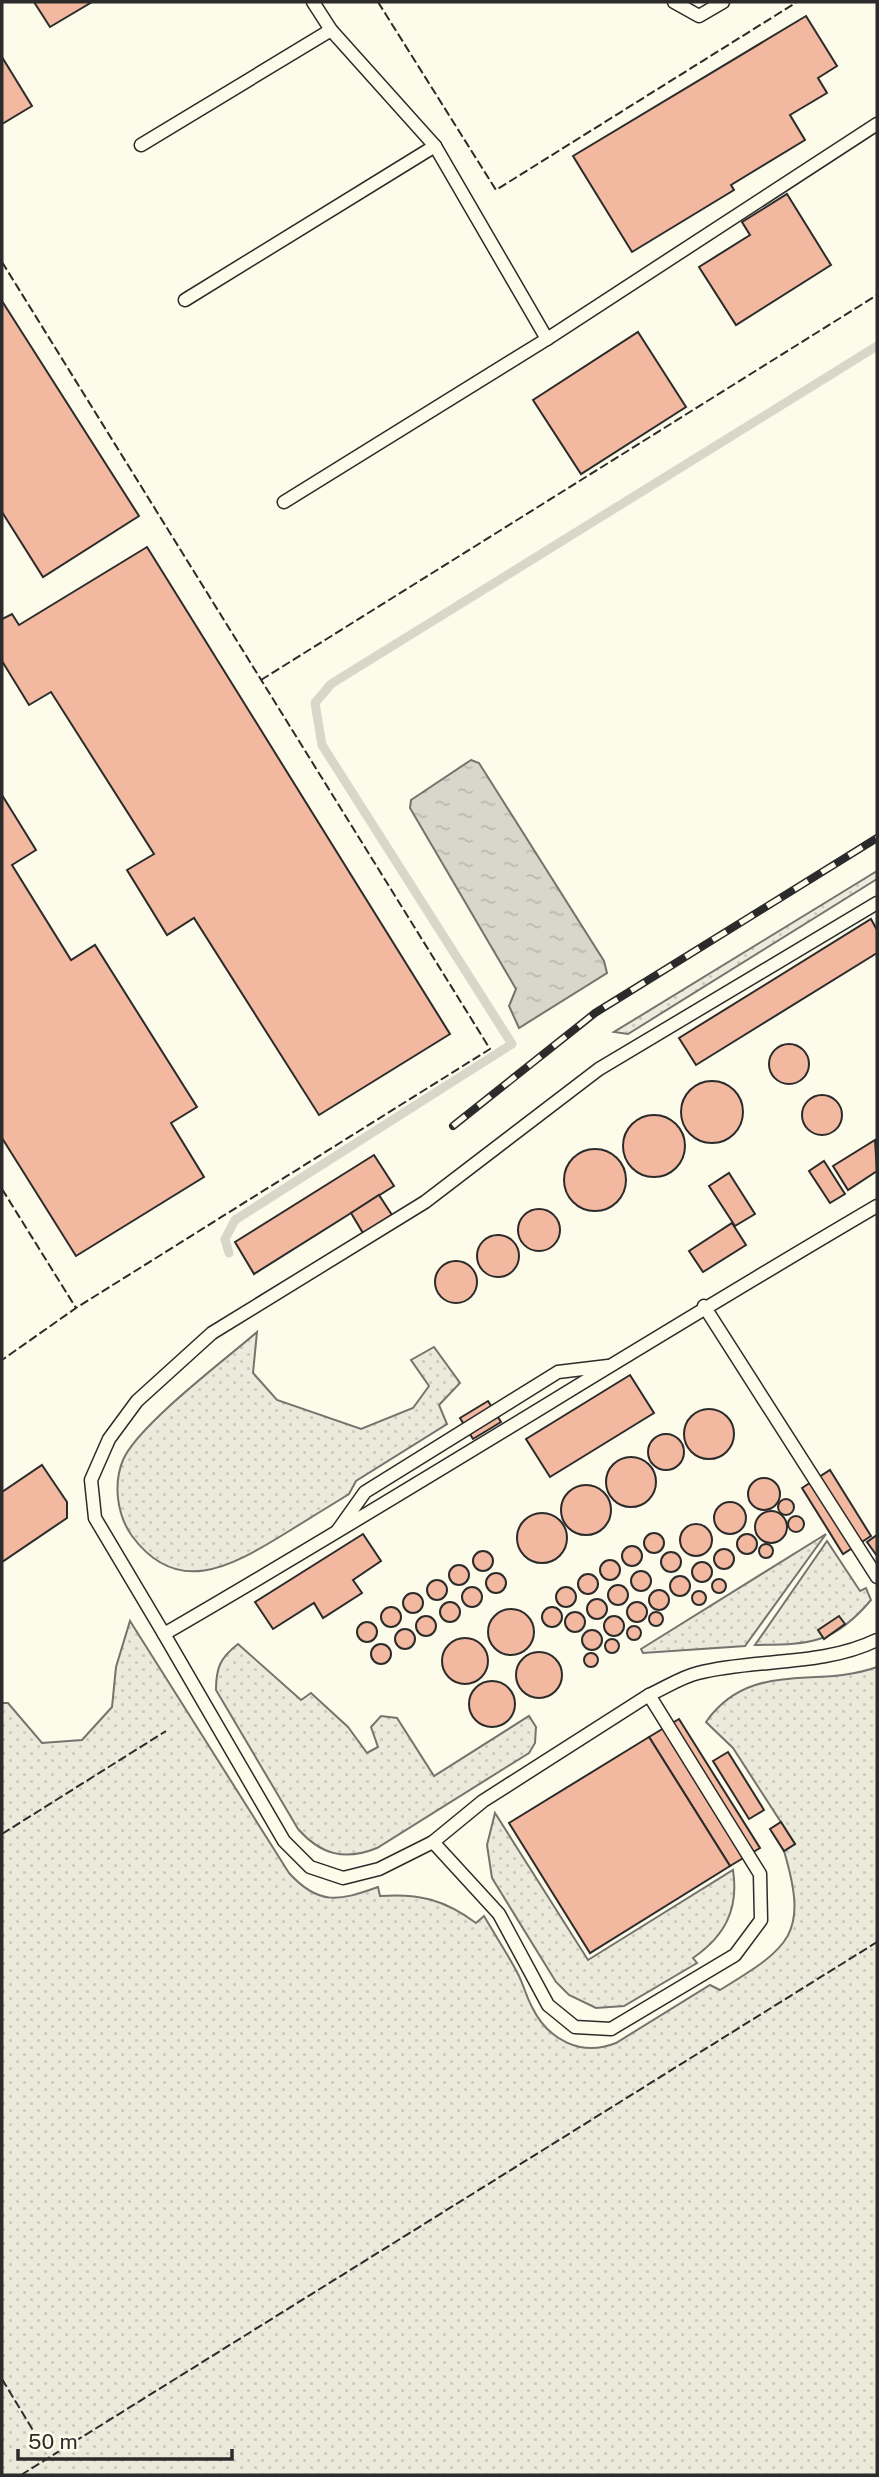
<svg xmlns="http://www.w3.org/2000/svg" width="879" height="2477" viewBox="0 0 879 2477" font-family="'Public Sans',sans-serif">
  <style>
    .green { fill: url(#green-dots); stroke: #74746e; stroke-width: 2 }
    .water { fill: url(#water-ripples); stroke: #74746e; stroke-width: 2 }
    .lines { fill: none; stroke-linecap: round; stroke-linejoin: round }
    .stream { stroke: #d8d7c9; stroke-width: 9 }
    .building { fill: #f2b8a0; stroke: #2b2b2b; stroke-width: 2 }
    .lane-casing { stroke: #2b2b2b; stroke-width: 15 }
    .lane { stroke: #fdfbea; stroke-width: 12 }
    .rail-casing { stroke: #2b2b2b; stroke-width: 8 }
    .rail { stroke: #fdfbea; stroke-width: 5; stroke-dasharray: 16; stroke-linecap: butt }
    .fence { stroke: #2b2b2b; stroke-width: 2; stroke-dasharray: 9 3.5; stroke-linecap: butt }
  </style>
  <defs>
    <pattern id="green-dots" width="8" height="8" patternUnits="userSpaceOnUse" patternTransform="scale(1.75)"><rect width="8" height="8" fill="#ecebdb"/><path d="M2 2h.1M6 6h.1" fill="none" stroke="#cbcabc" stroke-width="1.8" stroke-linecap="round"/></pattern>
    <pattern id="water-ripples" width="26" height="14" patternUnits="userSpaceOnUse" patternTransform="scale(1.75)"><rect width="26" height="14" fill="#d8d7c9"/><path d="M2 4q2-2 4 0t4 0M15 11q2-2 4 0t4 0" fill="none" stroke="#bab9ad"/></pattern>
  </defs>
  <rect width="100%" height="100%" fill="#fdfbea"/>
  <!-- green -->
  <g class="green">
    <path d="M877,871V879L628,1034L614,1032Z"/>
    <path d="M257,1332L253,1373L277,1400L361,1429L413,1408L429,1386L411,1360L434,1347L460,1383L439,1405L447,1424L356,1481L349,1494C326,1508 304,1522 281,1536C230,1567 177,1597 132,1536C117,1515 113,1484 123,1460C138,1425 225,1360 257,1332Z"/>
    <path d="M826,1534L745,1646L643,1653L641,1649Z"/>
    <path d="M827,1541L860,1591L866,1588L871,1600C833,1645 809,1644 755,1645Z"/>
    <path d="M130,1621L289,1873C319,1906 339,1901 378,1887L380,1896C419,1893 445,1900 476,1923L484,1916C495,1935 507,1953 517,1972C523,1983 526,1996 532,2007C548,2040 581,2057 616,2043L710,1985L720,1990C790,1947 809,1935 784,1851L795,1844L733,1748L706,1722C750,1659 817,1689 877,1667V2475H2V1703H8L42,1743L82,1740L112,1707L116,1667Z"/>
    <path d="M238,1644L301,1700L311,1693L348,1727L367,1753L378,1747L371,1727L381,1716L397,1718L434,1776L529,1716L536,1727L535,1743L529,1753L377,1848C345,1861 321,1855 298,1829L216,1690C216,1668 220,1658 238,1644Z"/>
    <path d="M495,1813L588,1960L733,1870C739,1909 725,1936 693,1958L697,1963L624,2006L596,2008L569,1995L556,1982L492,1878L487,1845Z"/>
  </g>
  <!-- water -->
  <path class="water" d="M471,760L479,763L604,961L607,973L519,1028L509,1006L516,989L410,808L411,800Z"/>
  <g class="lines">
    <!-- stream -->
    <path class="stream" d="M229,1253L225,1239L235,1220L512,1044L322,745L315,703L331,684L877,346"/>
  </g>
  <!-- building -->
  <g class="building">
    <path d="M34,2H92L50,27Z"/>
    <path d="M806,16L837,66L818,78L827,93L790,115L805,140L731,185L734,190L632,252L573,156Z"/>
    <path d="M2,57L32,106L2,124Z"/>
    <path d="M787,194L831,265L736,325L699,267L750,235L742,222Z"/>
    <path d="M2,301L139,516L43,577L2,512Z"/>
    <path d="M638,332L686,407L581,474L533,400Z"/>
    <path d="M147,547L450,1034L319,1115L194,918L167,935L127,870L154,854L51,692L29,705L2,661V619L12,614L19,625Z"/>
    <path d="M2,795L36,850L12,865L71,960L95,945L197,1107L171,1123L204,1177L76,1256L2,1138Z"/>
    <path d="M871,919L877,930V953L696,1065L679,1038Z"/>
    <circle cx="789" cy="1064" r="20"/>
    <circle cx="712" cy="1112" r="31"/>
    <circle cx="822" cy="1115" r="20"/>
    <circle cx="654" cy="1146" r="31"/>
    <path d="M875,1140L877,1171L848,1190L833,1166Z"/>
    <circle cx="595" cy="1180" r="31"/>
    <path d="M374,1155L394,1186L254,1274L235,1242Z"/>
    <path d="M824,1161L845,1194L830,1203L809,1171Z"/>
    <path d="M729,1173L755,1214L735,1226L709,1186Z"/>
    <path d="M379,1195L392,1215L363,1233L351,1213Z"/>
    <circle cx="539" cy="1230" r="21"/>
    <path d="M732,1223L746,1245L703,1272L689,1251Z"/>
    <circle cx="498" cy="1256" r="21"/>
    <circle cx="456" cy="1282" r="21"/>
    <path d="M630,1375L654,1413L550,1477L526,1439Z"/>
    <path d="M488,1401L501,1422L473,1439L460,1418Z"/>
    <circle cx="709" cy="1434" r="25"/>
    <circle cx="666" cy="1452" r="18"/>
    <circle cx="631" cy="1482" r="25"/>
    <path d="M42,1465L67,1502V1518L2,1562V1492Z"/>
    <path d="M830,1470L871,1536L843,1554L802,1488Z"/>
    <circle cx="764" cy="1494" r="16"/>
    <circle cx="586" cy="1510" r="25"/>
    <circle cx="786" cy="1507" r="8"/>
    <circle cx="730" cy="1518" r="16"/>
    <circle cx="771" cy="1527" r="16"/>
    <circle cx="542" cy="1538" r="25"/>
    <circle cx="796" cy="1524" r="8"/>
    <circle cx="696" cy="1540" r="16"/>
    <circle cx="654" cy="1543" r="10"/>
    <circle cx="747" cy="1544" r="10"/>
    <path d="M363,1534L381,1561L353,1580L362,1593L323,1618L314,1603L273,1629L255,1602Z"/>
    <path d="M877,1535V1556L867,1542Z"/>
    <circle cx="766" cy="1551" r="7"/>
    <circle cx="632" cy="1556" r="10"/>
    <circle cx="724" cy="1559" r="10"/>
    <circle cx="483" cy="1561" r="10"/>
    <circle cx="671" cy="1562" r="10"/>
    <circle cx="610" cy="1570" r="10"/>
    <circle cx="702" cy="1572" r="10"/>
    <circle cx="459" cy="1575" r="10"/>
    <circle cx="641" cy="1581" r="10"/>
    <circle cx="496" cy="1583" r="10"/>
    <circle cx="588" cy="1584" r="10"/>
    <circle cx="680" cy="1586" r="10"/>
    <circle cx="719" cy="1586" r="7"/>
    <circle cx="437" cy="1590" r="10"/>
    <circle cx="618" cy="1595" r="10"/>
    <circle cx="472" cy="1597" r="10"/>
    <circle cx="566" cy="1597" r="10"/>
    <circle cx="659" cy="1600" r="10"/>
    <circle cx="699" cy="1598" r="7"/>
    <circle cx="413" cy="1603" r="10"/>
    <circle cx="597" cy="1609" r="10"/>
    <circle cx="637" cy="1612" r="10"/>
    <circle cx="450" cy="1612" r="10"/>
    <circle cx="552" cy="1617" r="10"/>
    <circle cx="391" cy="1617" r="10"/>
    <circle cx="511" cy="1632" r="23"/>
    <circle cx="575" cy="1622" r="10"/>
    <circle cx="656" cy="1619" r="7"/>
    <circle cx="614" cy="1626" r="10"/>
    <circle cx="426" cy="1626" r="10"/>
    <path d="M839,1616L845,1624L824,1639L818,1630Z"/>
    <circle cx="367" cy="1632" r="10"/>
    <circle cx="634" cy="1633" r="7"/>
    <circle cx="405" cy="1639" r="10"/>
    <circle cx="592" cy="1640" r="10"/>
    <circle cx="465" cy="1661" r="23"/>
    <circle cx="612" cy="1646" r="7"/>
    <circle cx="381" cy="1654" r="10"/>
    <circle cx="539" cy="1675" r="23"/>
    <circle cx="591" cy="1660" r="7"/>
    <circle cx="492" cy="1704" r="23"/>
    <path d="M679,1719L760,1848L730,1866L649,1737Z"/>
    <path d="M649,1737L730,1866L590,1953L509,1823Z"/>
    <path d="M728,1752L764,1810L749,1819L713,1761Z"/>
    <path d="M781,1822L795,1844L784,1851L770,1829Z"/>
  </g>
  <g class="lines">
    <!-- lane casing -->
    <g class="lane-casing">
      <g id="lane">
        <path d="M674,2L699,16L723,2"/>
        <path d="M141,145L331,30"/>
        <path d="M435,146L547,339"/>
        <path d="M185,300L435,146L331,30L313,2"/>
        <path d="M284,502L547,339L877,124"/>
        <path d="M877,903L599,1069L425,1202L212,1333L137,1401L109,1439L91,1480L95,1518L164,1634C404,1495 638,1346 877,1206"/>
        <path d="M704,1306L877,1577"/>
        <path d="M338,1530L365,1492L558,1372L608,1366"/>
        <path d="M164,1634L284,1841L310,1867L343,1878L379,1869L433,1842L483,1801L649,1695"/>
        <path d="M433,1842L499,1914L548,2005L575,2027L611,2029L735,1955L761,1920L760,1874L649,1695C665,1688 681,1677 698,1673C757,1658 821,1667 877,1640"/>
      </g>
    </g>
    <!-- lane -->
    <use href="#lane" class="lane"/>
    <!-- rail casing -->
    <g class="rail-casing">
      <path id="rail" d="M453,1126L595,1013L877,838"/>
    </g>
    <!-- rail -->
    <use href="#rail" class="rail"/>
    <!-- fence -->
    <g class="fence">
      <path d="M378,2L496,190L797,2"/>
      <path d="M2,262L490,1049L76,1308L2,1360"/>
      <path d="M261,680L877,295"/>
      <path d="M2,1189L76,1308"/>
      <path d="M2,1834L166,1731"/>
      <path d="M2,2379L34,2432"/>
      <path d="M21,2475L877,1942"/>
    </g>
  </g>
  <!-- border -->
  <rect width="879" height="2477" fill="none" stroke="#2b2b2b" stroke-width="7"/>
  <!-- scale -->
  <path d="M18 2449v10h214v-10" fill="none" stroke="#2b2b2b" stroke-width="3.5"/>
  <text x="28" y="2449" font-size="21" fill="#2b2b2b" stroke="#fdfbea" stroke-width="5" paint-order="stroke">50 m</text>
</svg>
